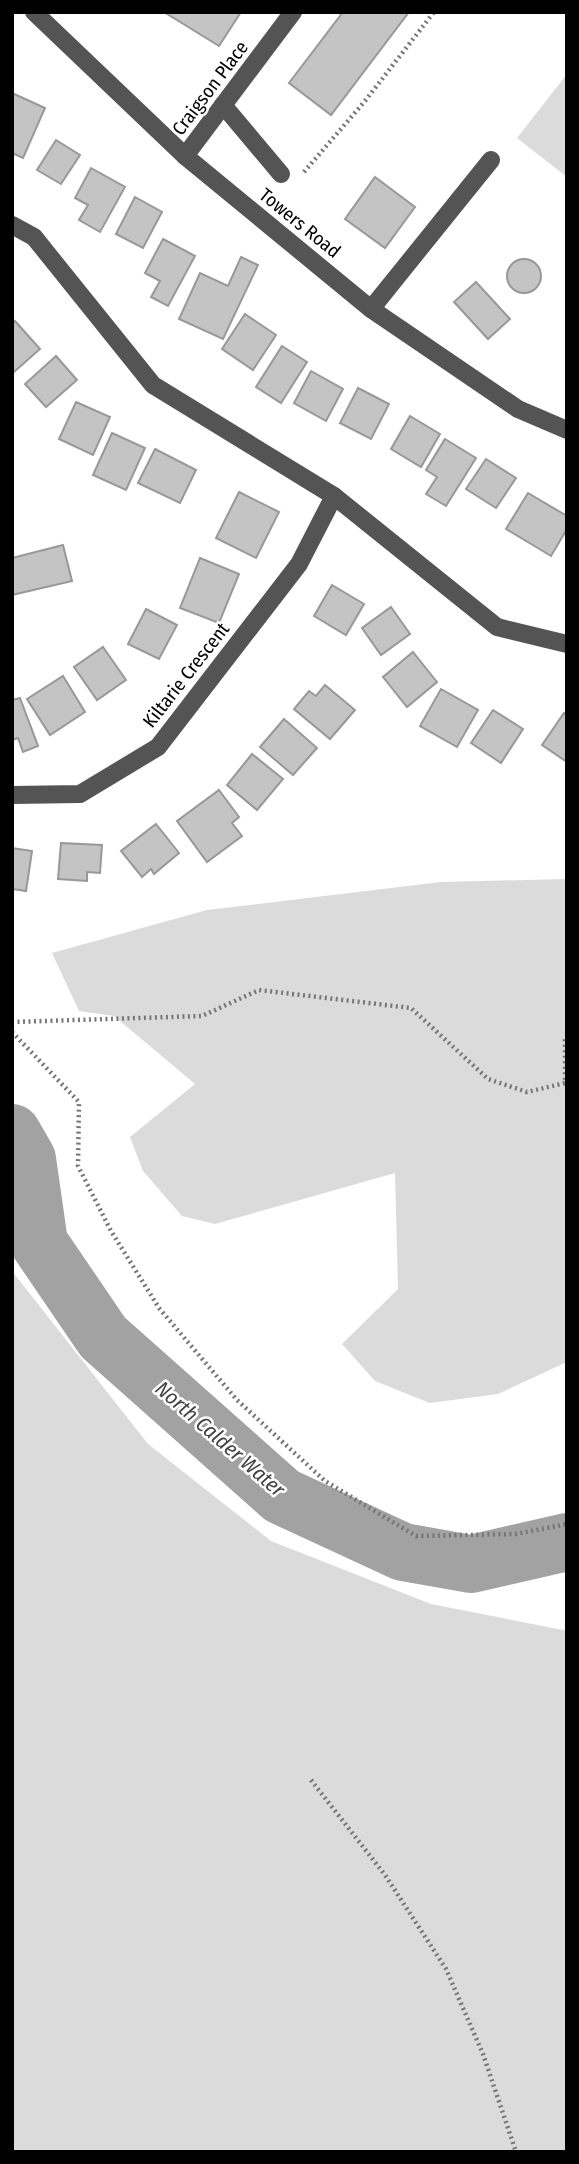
<svg xmlns="http://www.w3.org/2000/svg" width="579" height="2164" viewBox="0 0 579 2164" font-family="'Fira Sans Condensed',sans-serif">
  <style>
    .green { fill: #dbdbdb }
    .lines { fill: none; stroke-linecap: round; stroke-linejoin: round }
    .river { stroke: #a2a2a2; stroke-width: 58 }
    .building { fill: #c4c4c4; stroke: #989898; stroke-width: 2 }
    .path { stroke: #767676; stroke-width: 4.5; stroke-dasharray: 2 3.5; stroke-linecap: butt }
    .minor { stroke: #545454; stroke-width: 18 }
    .labels { text-anchor: middle; dominant-baseline: central; stroke-width: 5; stroke-linejoin: round; paint-order: stroke }
    .street-label { font-size: 19px; fill: #000; stroke: #fff }
    .water-label { font-size: 21px; font-style: italic; fill: #434343; stroke: #fff }
  </style>
  <rect width="100%" height="100%" fill="#fff"/>
  <!-- green -->
  <g class="green">
    <path d="M567,74V177L517,138Z"/>
    <path d="M567,879V1362L498,1394L430,1403L375,1381L342,1344L398,1289L395,1173L215,1224L182,1216L143,1171L130,1137L195,1084L114,1016L79,1011L52,953L207,910L441,882Z"/>
    <path d="M12,1271L148,1444L271,1541L431,1604L563,1630L567,1629V2152H12Z"/>
  </g>
  <g class="lines">
    <!-- river -->
    <path class="river" d="M12,1133L27,1159L39,1243L103,1337L282,1496L403,1552L471,1564L567,1542"/>
  </g>
  <!-- building -->
  <g class="building">
    <path d="M164,12H241L219,46Z"/>
    <path d="M343,12H409L331,115L289,83Z"/>
    <path d="M12,93L45,108L23,158L12,153Z"/>
    <path d="M56,140L80,155L61,184L37,170Z"/>
    <path d="M91,168L125,187L100,232L79,220L88,205L75,198Z"/>
    <path d="M375,177L415,207L385,248L345,219Z"/>
    <path d="M135,197L162,212L143,248L116,234Z"/>
    <path d="M163,239L195,256L168,306L151,297L160,281L145,273Z"/>
    <path d="M241,257L258,265L223,339L179,319L200,273L228,286Z"/>
    <circle cx="524" cy="276" r="17"/>
    <path d="M476,282L510,319L488,339L454,302Z"/>
    <path d="M245,314L276,335L253,370L222,349Z"/>
    <path d="M15,321L40,349L14,372L12,370V324Z"/>
    <path d="M282,346L307,362L281,403L256,387Z"/>
    <path d="M56,356L77,380L46,407L25,384Z"/>
    <path d="M311,371L343,389L326,421L294,403Z"/>
    <path d="M358,388L389,404L371,439L340,423Z"/>
    <path d="M76,402L110,417L93,455L59,439Z"/>
    <path d="M410,416L440,434L421,467L391,449Z"/>
    <path d="M112,433L145,448L126,490L93,475Z"/>
    <path d="M445,439L476,458L446,506L426,494L437,477L426,470Z"/>
    <path d="M155,449L196,470L180,503L138,483Z"/>
    <path d="M486,459L516,478L496,508L466,489Z"/>
    <path d="M239,492L279,512L256,558L216,538Z"/>
    <path d="M528,493L567,516V529L551,556L506,529Z"/>
    <path d="M63,545L72,581L12,595V558Z"/>
    <path d="M200,558L239,574L219,623L180,608Z"/>
    <path d="M332,585L364,604L346,635L314,616Z"/>
    <path d="M391,607L410,634L381,655L362,628Z"/>
    <path d="M146,609L177,625L159,659L128,644Z"/>
    <path d="M103,647L126,680L97,700L74,667Z"/>
    <path d="M413,652L437,682L407,707L383,677Z"/>
    <path d="M63,676L85,712L50,735L27,699Z"/>
    <path d="M325,685L355,710L330,739L294,709L309,691L316,696Z"/>
    <path d="M441,689L478,710L457,747L420,726Z"/>
    <path d="M20,698L38,746L23,752L18,738L12,740V700Z"/>
    <path d="M493,710L523,729L501,763L471,743Z"/>
    <path d="M564,713L567,715V762L542,745Z"/>
    <path d="M284,719L317,748L293,775L260,747Z"/>
    <path d="M252,754L283,779L257,810L227,785Z"/>
    <path d="M219,790L239,817L232,823L242,836L207,862L177,821Z"/>
    <path d="M156,824L179,853L154,874L151,869L142,877L121,851Z"/>
    <path d="M61,843L102,845L100,873L87,872V881L58,879Z"/>
    <path d="M12,848L32,851L26,891L12,889Z"/>
  </g>
  <g class="lines">
    <!-- path -->
    <g class="path">
      <path d="M304,172L365,101L434,12"/>
      <path d="M12,1022L202,1016L259,990L411,1008L488,1079L527,1092L565,1083V1039L567,1036"/>
      <path d="M12,1032L79,1102L78,1166L111,1231L159,1308L237,1400L325,1481L416,1536L516,1534L567,1524"/>
      <path d="M311,1780L385,1875L446,1969L483,2054L516,2152"/>
    </g>
    <!-- minor -->
    <g class="minor">
      <path d="M34,12L185,156L371,309L518,409L567,430"/>
      <path d="M223,105L281,174"/>
      <path d="M185,156L293,12"/>
      <path d="M12,225L34,237L153,385L334,496L497,627L567,644"/>
      <path d="M371,309L491,160"/>
      <path d="M12,795L80,794L158,747L299,564L334,496"/>
    </g>
  </g>
  <g class="labels">
    <!-- street labels -->
    <g class="street-label">
      <text transform="translate(210 88) rotate(-53)">Craigson Place</text>
      <text transform="translate(300 223) rotate(39)">Towers Road</text>
      <text transform="translate(186 675) rotate(-52)">Kiltarie Crescent</text>
    </g>
    <!-- water labels -->
    <g class="water-label">
      <text transform="translate(220 1439) rotate(41)">North Calder Water</text>
    </g>
  </g>
  <!-- border -->
  <rect width="579" height="2164" fill="none" stroke="#000000" stroke-width="28"/>
</svg>
